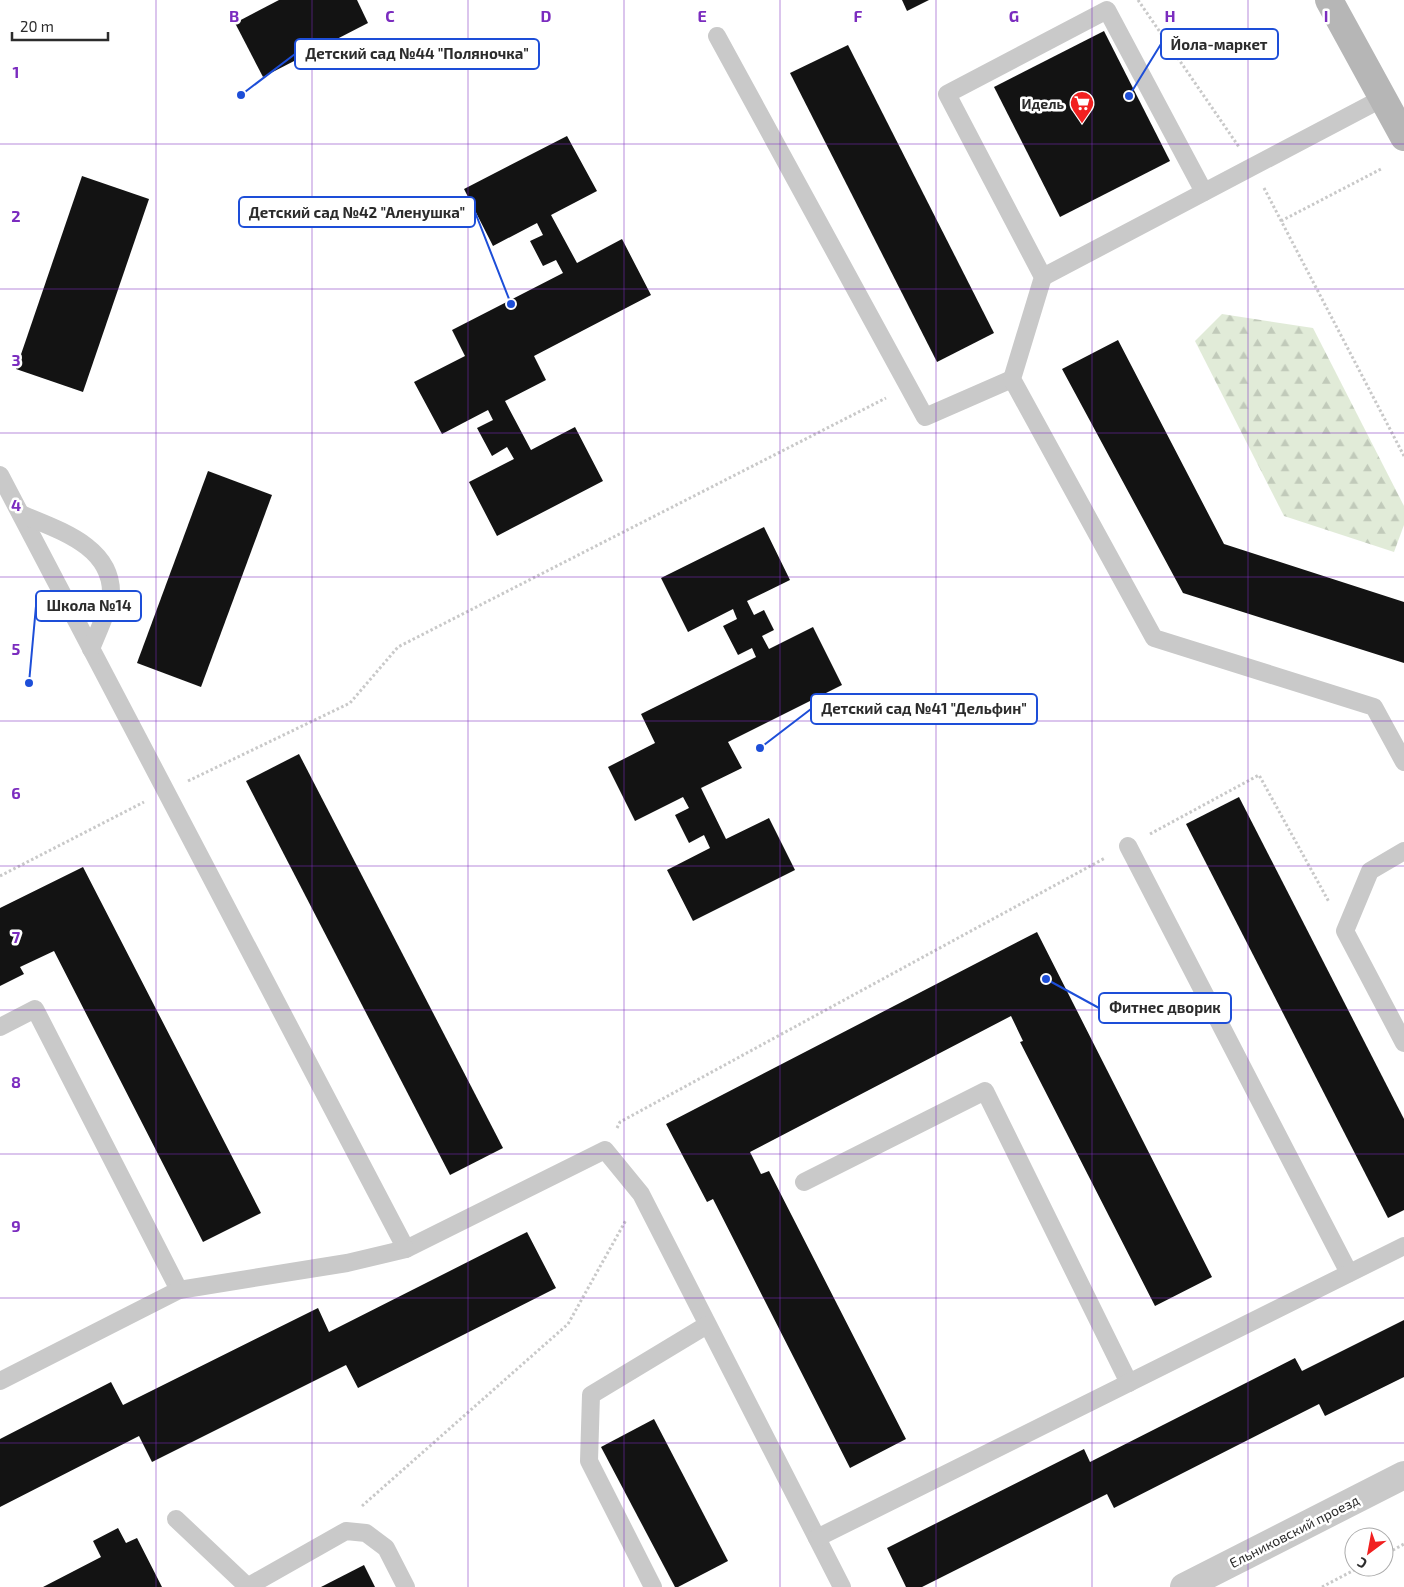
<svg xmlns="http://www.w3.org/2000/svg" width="1404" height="1587" viewBox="0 0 1404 1587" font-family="'Exo 2',sans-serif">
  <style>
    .forest { fill: url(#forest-firs) }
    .building { fill: #131313 }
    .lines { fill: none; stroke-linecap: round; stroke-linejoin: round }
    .path { stroke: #c9c9c9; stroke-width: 3; stroke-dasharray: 2.5 2.5; stroke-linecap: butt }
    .service { stroke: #c9c9c9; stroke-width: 18 }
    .tertiary { stroke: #c9c9c9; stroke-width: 28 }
    .secondary { stroke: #b6b6b6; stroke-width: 28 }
    .grid { fill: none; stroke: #7b2cbf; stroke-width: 1; stroke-opacity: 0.55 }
    .labels { text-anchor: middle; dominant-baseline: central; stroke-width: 5; stroke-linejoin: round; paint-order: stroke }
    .poi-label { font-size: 14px; font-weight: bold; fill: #2c2c2c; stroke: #fff; text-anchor: end }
    .street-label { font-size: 14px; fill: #2c2c2c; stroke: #fff }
    .grid-label { font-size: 16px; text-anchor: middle; font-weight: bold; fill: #7b2cbf; stroke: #fff; stroke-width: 5; stroke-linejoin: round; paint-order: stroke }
    .leader { fill: none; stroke: #1d4ed8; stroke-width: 2 }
    .callout-dot { fill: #1d4ed8; stroke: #fff; stroke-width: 2 }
    .callout { fill: #fff; stroke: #1d4ed8; stroke-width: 2 }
    .callout-label { font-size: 15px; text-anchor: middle; font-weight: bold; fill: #2c2c2c }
  </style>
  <defs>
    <pattern id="forest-firs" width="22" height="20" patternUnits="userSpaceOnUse" patternTransform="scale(1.25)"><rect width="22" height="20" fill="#e1ebd8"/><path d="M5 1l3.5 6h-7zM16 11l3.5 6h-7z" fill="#c1caba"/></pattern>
  </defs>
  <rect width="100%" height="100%" fill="#fff"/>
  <!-- forest -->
  <path class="forest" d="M1222,314L1313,328L1404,506V525L1394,552L1284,516L1195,341Z"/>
  <!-- building -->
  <g class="building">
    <path d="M279,0H357L368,23L263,77L235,23Z"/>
    <path d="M902,0H929L907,11Z"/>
    <path d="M1104,31L1170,161L1060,217L994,87Z"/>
    <path d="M848,45L994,333L937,362L790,73Z"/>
    <path d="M567,136L597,191L551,215L577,263L622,239L651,295L534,356L546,380L505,401L531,450L575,427L603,481L497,536L469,482L514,459L507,447L492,456L477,428L493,420L488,410L442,434L414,382L465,356L452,330L563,273L556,260L543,266L530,241L543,235L537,223L493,246L464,189Z"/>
    <path d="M82,176L149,199L83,392L16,369Z"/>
    <path d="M1118,340L1224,544L1404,602V663L1183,593L1062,369Z"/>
    <path d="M208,471L272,495L201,687L137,663Z"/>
    <path d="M764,527L790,580L747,601L754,615L764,610L774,630L762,636L769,649L813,627L842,685L728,742L742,768L701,788L726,839L769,818L795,870L693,921L667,870L710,848L704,835L689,843L675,815L689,808L683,797L635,821L608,767L655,743L641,714L756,657L752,648L738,655L723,626L737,619L733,609L688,632L661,578Z"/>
    <path d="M299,754L503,1148L450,1175L246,781Z"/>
    <path d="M1239,797L1404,1119V1210L1388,1218L1186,824Z"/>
    <path d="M83,867L261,1213L203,1242L54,951L20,967L24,974L0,986V908Z"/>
    <path d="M1037,932L1212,1277L1155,1306L1020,1042L1023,1041L1011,1016L750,1152L761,1174L769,1171L906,1439L850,1468L713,1199L707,1202L666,1124Z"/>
    <path d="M527,1232L556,1288L358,1388L346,1365L152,1462L139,1436L0,1507V1439L111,1382L123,1405L318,1308L329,1332Z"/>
    <path d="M1404,1320V1377L1325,1416L1319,1404L1114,1508L1107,1494L922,1587H906L887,1548L1084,1449L1090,1462L1295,1358L1302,1371Z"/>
    <path d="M654,1419L728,1561L678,1587H675L601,1447Z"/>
    <path d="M118,1528L126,1543L137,1538L162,1587H43L101,1557L93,1541Z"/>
    <path d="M364,1565L375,1587H321Z"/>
  </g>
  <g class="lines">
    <!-- path -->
    <g class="path">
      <path d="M1138,0L1239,147"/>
      <path d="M1264,188L1404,456"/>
      <path d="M1281,221L1383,168"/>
      <path d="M188,781L350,703L398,647L886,398"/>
      <path d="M1150,834L1259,775L1329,902"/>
      <path d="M0,876L144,802"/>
      <path d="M617,1128L620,1122L1105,858"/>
      <path d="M362,1506L568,1324L626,1220"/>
      <path d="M1384,1555L1404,1544"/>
      <path d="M1322,1587L1360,1567"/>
    </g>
    <!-- service -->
    <g class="service">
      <path d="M717,36L925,417L1012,379"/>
      <path d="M1204,192L1107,10L947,94L1043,277L1012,379L1154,638L1374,707L1404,762"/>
      <path d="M1043,277L1383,98"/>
      <path d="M0,475L406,1249L605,1150L641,1194L842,1587"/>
      <path d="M21,514C58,530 113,546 111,595C110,606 96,636 91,649"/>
      <path d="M1128,846L1349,1273"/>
      <path d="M1404,851L1370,871L1345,931L1404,1043"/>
      <path d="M0,1027L35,1009L179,1290"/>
      <path d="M804,1182L985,1091L1129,1383"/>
      <path d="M0,1381L179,1290L347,1263L406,1249"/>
      <path d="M176,1519L248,1587"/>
      <path d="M817,1538L1404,1246"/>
      <path d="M247,1587L346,1531L366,1533L386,1548L406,1587"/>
      <path d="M653,1587L589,1461L591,1395L707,1325"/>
    </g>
    <!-- tertiary -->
    <path class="tertiary" d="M1184,1587L1404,1475"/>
    <!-- secondary -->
    <path class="secondary" d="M1329,0L1404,137"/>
  </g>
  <!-- grid -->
  <path class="grid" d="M156,0V1587M312,0V1587M468,0V1587M624,0V1587M780,0V1587M936,0V1587M1092,0V1587M1248,0V1587M0,144H1404M0,289H1404M0,433H1404M0,577H1404M0,721H1404M0,866H1404M0,1010H1404M0,1154H1404M0,1298H1404M0,1443H1404"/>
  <!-- icons -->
  <defs>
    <g id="supermarket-pin" transform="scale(1.25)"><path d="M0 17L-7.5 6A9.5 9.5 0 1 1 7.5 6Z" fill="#f12020" stroke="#fff"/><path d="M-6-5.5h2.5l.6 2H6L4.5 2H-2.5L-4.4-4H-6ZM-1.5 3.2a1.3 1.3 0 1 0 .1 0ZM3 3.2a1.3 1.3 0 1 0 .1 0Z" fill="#fff"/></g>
  </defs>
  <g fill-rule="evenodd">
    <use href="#supermarket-pin" x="1082" y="103"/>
  </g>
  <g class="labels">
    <!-- poi labels -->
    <g class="poi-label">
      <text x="1064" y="103">Идель</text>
    </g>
    <!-- street labels -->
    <g class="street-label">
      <text transform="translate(1294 1531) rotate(-27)">Ельниковский проезд</text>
    </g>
  </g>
  <g class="grid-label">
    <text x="234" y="22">B</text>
    <text x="390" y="22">C</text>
    <text x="546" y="22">D</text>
    <text x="702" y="22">E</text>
    <text x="858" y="22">F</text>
    <text x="1014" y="22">G</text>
    <text x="1170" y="22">H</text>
    <text x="1326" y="22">I</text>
    <text x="16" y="78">1</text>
    <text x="16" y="222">2</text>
    <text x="16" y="366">3</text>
    <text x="16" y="511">4</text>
    <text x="16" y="655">5</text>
    <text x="16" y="799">6</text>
    <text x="16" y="943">7</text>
    <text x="16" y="1088">8</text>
    <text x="16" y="1232">9</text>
  </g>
  <!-- callouts -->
  <path class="leader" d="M1129 96L1161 44M241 95L295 54M511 304L475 212M29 683L36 606M760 748L811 709M1046 979L1099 1008"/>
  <g class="callout-dot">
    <circle cx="1129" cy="96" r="5"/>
    <circle cx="241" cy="95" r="5"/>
    <circle cx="511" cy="304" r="5"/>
    <circle cx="29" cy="683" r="5"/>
    <circle cx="760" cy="748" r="5"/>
    <circle cx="1046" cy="979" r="5"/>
  </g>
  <g class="callout">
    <rect x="1161" y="29" width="117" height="30" rx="5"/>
    <rect x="295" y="39" width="244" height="30" rx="5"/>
    <rect x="239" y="197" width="236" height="30" rx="5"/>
    <rect x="36" y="591" width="105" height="30" rx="5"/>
    <rect x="811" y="694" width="226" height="30" rx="5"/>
    <rect x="1099" y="993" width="132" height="30" rx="5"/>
  </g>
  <g class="callout-label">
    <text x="1219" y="50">Йола-маркет</text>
    <text x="417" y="59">Детский сад №44 "Поляночка"</text>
    <text x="357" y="218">Детский сад №42 "Аленушка"</text>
    <text x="89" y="611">Школа №14</text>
    <text x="924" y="714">Детский сад №41 "Дельфин"</text>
    <text x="1165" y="1013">Фитнес дворик</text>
  </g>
  <!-- north arrow -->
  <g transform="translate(1369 1552) rotate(212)"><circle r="24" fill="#ffffff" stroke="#ababab"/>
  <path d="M0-4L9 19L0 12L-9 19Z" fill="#f12020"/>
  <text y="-8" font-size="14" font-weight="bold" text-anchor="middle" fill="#2c2c2c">С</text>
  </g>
  <!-- scale -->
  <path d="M12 32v8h96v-8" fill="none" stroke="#2c2c2c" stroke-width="2.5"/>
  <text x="20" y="32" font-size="15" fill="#2c2c2c" stroke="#ffffff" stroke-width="4" paint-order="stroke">20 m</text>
</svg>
